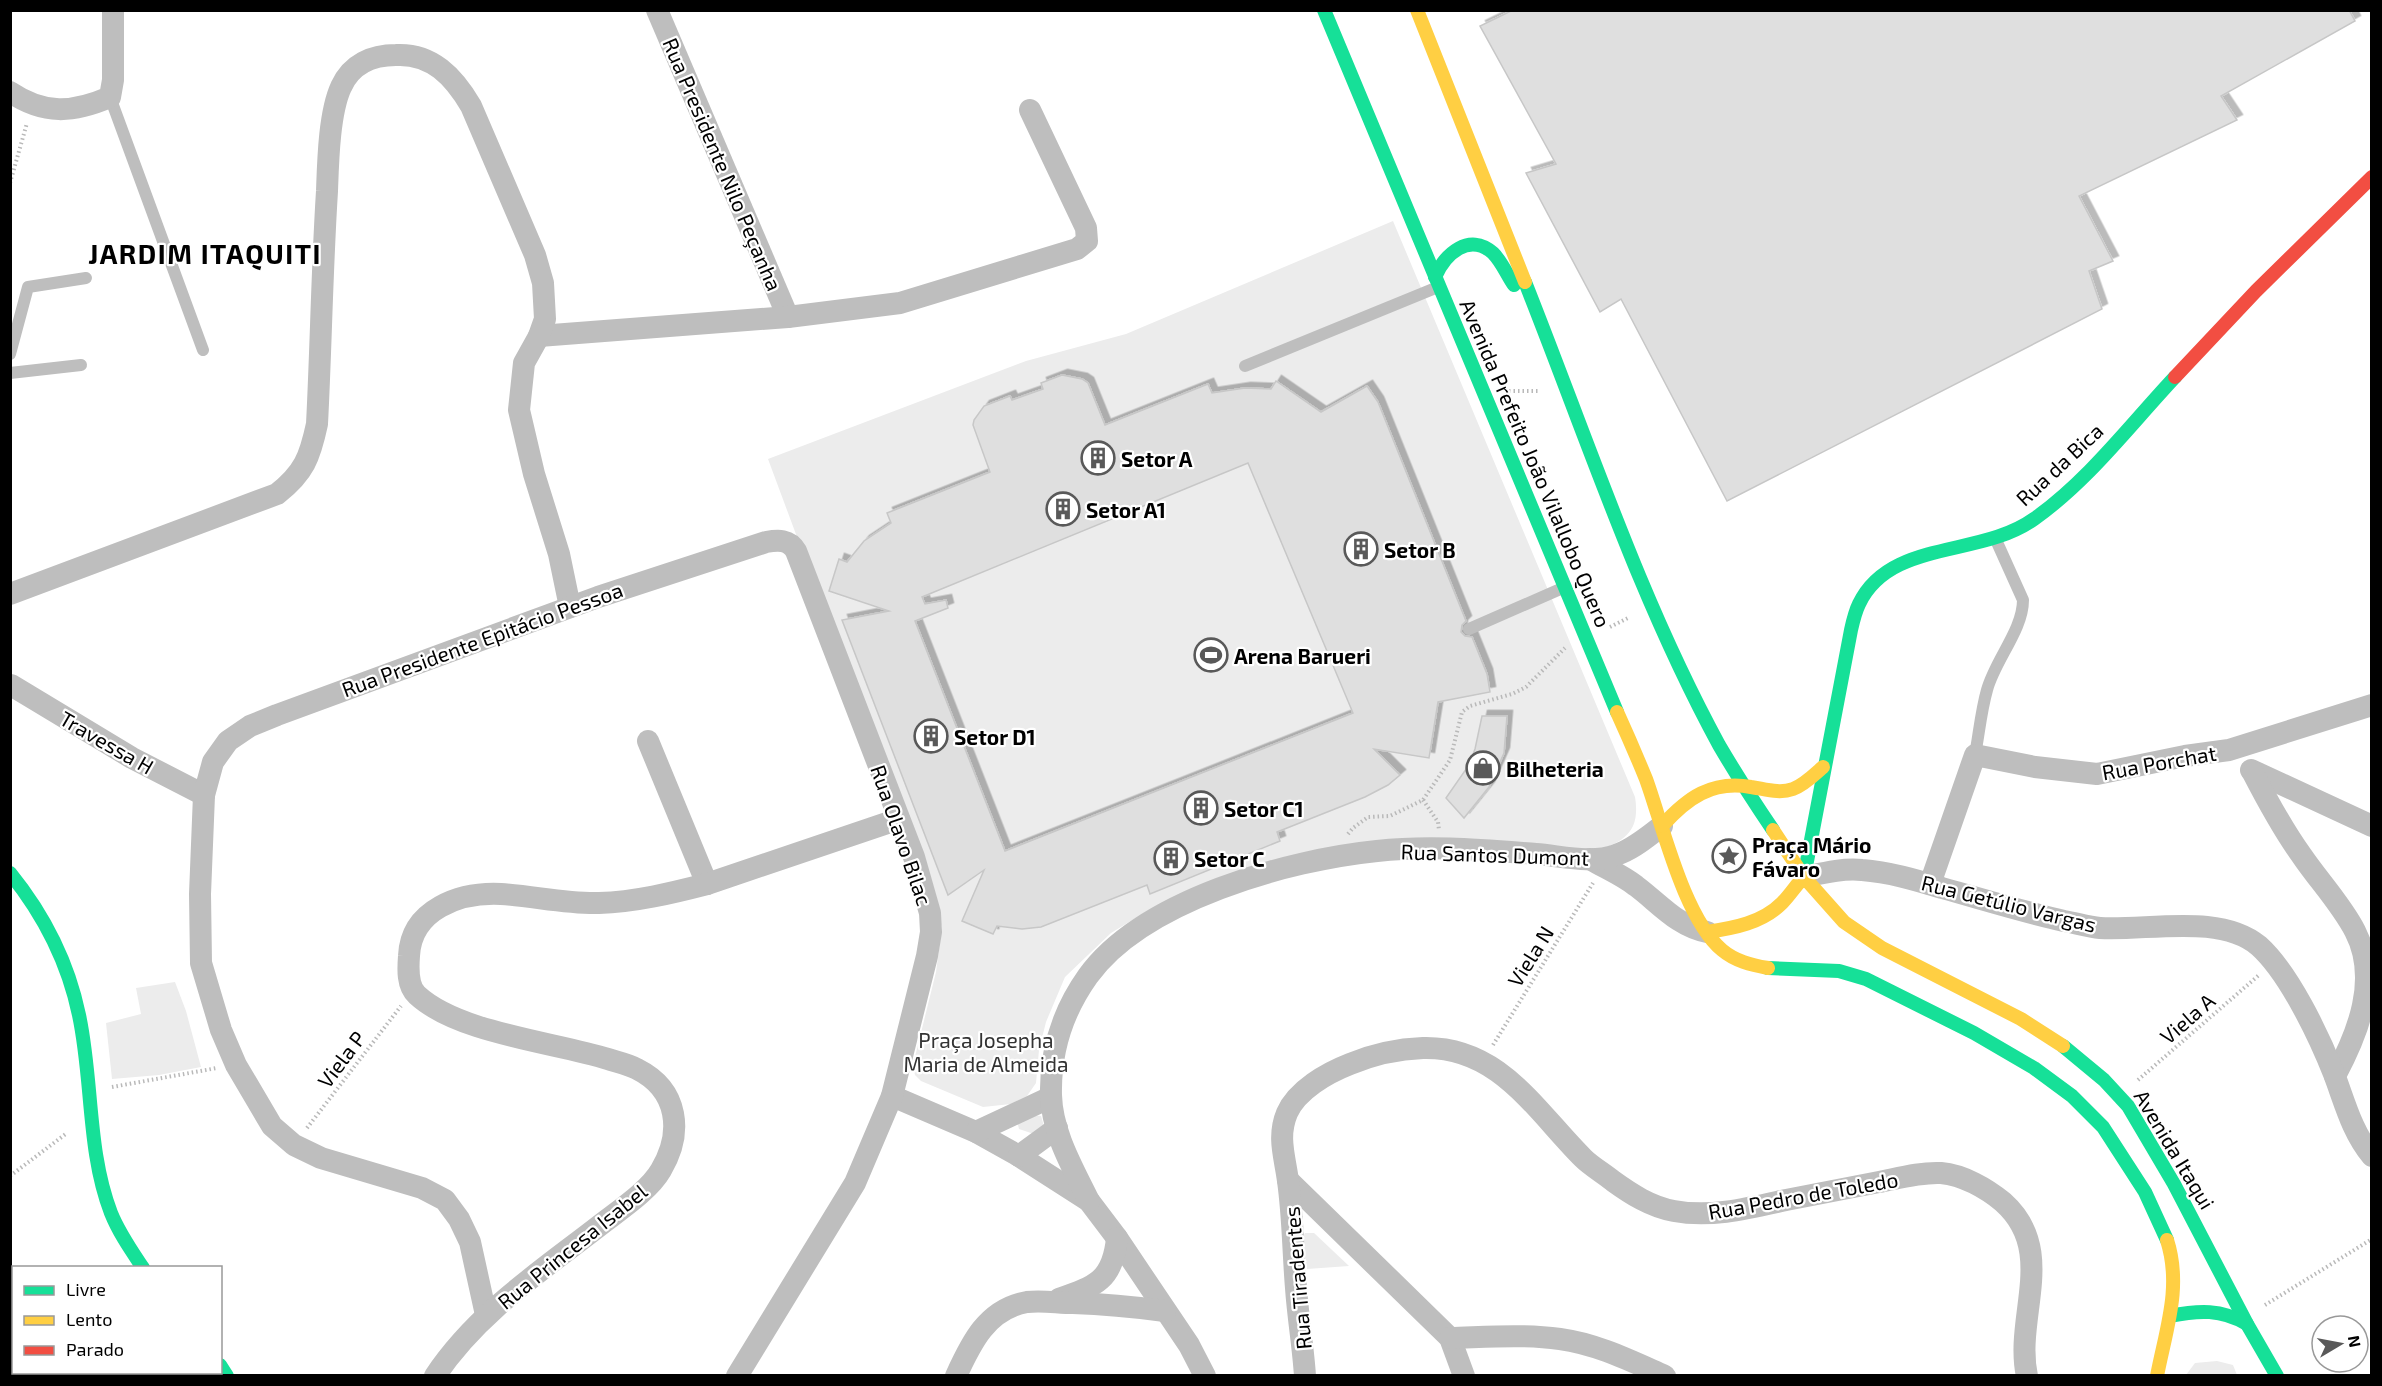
<svg xmlns="http://www.w3.org/2000/svg" width="2382" height="1386" viewBox="0 0 2382 1386" font-family="'Exo 2',sans-serif">
  <style>
    .green { fill: #ececec }
    .building { fill: #dfdfdf; stroke: #c7c7c7; stroke-width: 1.5; fill-rule: evenodd; filter: url(#shadow) }
    .lines { fill: none; stroke-linecap: round; stroke-linejoin: round }
    .path { stroke: #b9b9b9; stroke-width: 4; stroke-dasharray: 1.5 3; stroke-linecap: butt }
    .lane { stroke: #bebebe; stroke-width: 12 }
    .street { stroke: #bebebe; stroke-width: 22 }
    .fast { stroke: #16e098; stroke-width: 14 }
    .slow { stroke: #ffcf43; stroke-width: 14 }
    .jam { stroke: #f24e42; stroke-width: 14 }
    .labels { text-anchor: middle; dominant-baseline: central; stroke-width: 4.5; stroke-linejoin: round; paint-order: stroke }
    .street-label { font-size: 21px; fill: #000; stroke: #fff }
    .poi-label { font-size: 21px; font-weight: bold; fill: #000; stroke: #fff; text-anchor: start }
    .park-label { font-size: 21px; fill: #333; stroke: #fff }
    .district-label { font-size: 27px; font-weight: bold; letter-spacing: 1.5px; fill: #000; stroke: #fff }
  </style>
  <defs>
    <filter id="shadow"><feDropShadow dx="5.5" dy="-5.5" stdDeviation="0" flood-color="#0004"/></filter>
  </defs>
  <rect width="100%" height="100%" fill="#fff"/>
  <!-- green -->
  <g class="green">
    <path d="M1393,221L1635,797C1640,828 1628,840 1600,850L1437,842L1147,911L1111,933L1065,977L1046,1022L1039,1050L1036,1083L1027,1096L1011,1104L983,1107L921,1081L915,1075L913,1065L936,972L942,927L768,459L1026,361L1126,334Z"/>
    <path d="M175,982L186,1011L201,1067L159,1075L112,1079L106,1023L141,1014L136,988Z"/>
    <path d="M1031,1115L1041,1116L1044,1126L1034,1134L1019,1129L1017,1121Z"/>
    <path d="M1305,1233H1314L1349,1266L1307,1269L1302,1239Z"/>
    <path d="M2217,1361L2233,1365L2237,1375H2186L2195,1363Z"/>
  </g>
  <!-- building -->
  <g class="building">
    <path d="M1513,10H2349L2355,21L2221,96L2237,120L2079,196L2113,261L2089,271L2102,309L1727,501L1621,299L1600,312L1526,173L1556,164L1480,26Z"/>
    <path d="M1062,375L1082,379L1088,383L1105,425L1208,384L1212,393L1245,388L1271,389L1276,381L1321,412L1367,386L1378,402L1466,621L1462,625L1461,632L1465,636L1472,637L1487,674L1490,692L1438,702L1429,758L1374,749L1400,775L1388,785L1365,797L1277,832L1280,841L1150,894L1147,885L1041,927L1022,929L997,926L993,934L962,921L984,870L948,895L842,620L889,611L829,591L839,559L847,562L864,541L891,523L887,513L990,472L973,425L974,420L984,406L1010,396L1012,400L1043,389L1041,383ZM1248,463L1353,713L1005,851L915,621L948,608L946,600L925,604L922,597Z"/>
    <path d="M1482,716H1507L1504,753L1489,787L1464,818L1446,798L1469,765L1475,749Z"/>
  </g>
  <g class="lines">
    <!-- path -->
    <g class="path">
      <path d="M10,183L27,123"/>
      <path d="M1509,391H1538"/>
      <path d="M1610,627L1628,618"/>
      <path d="M1423,800L1438,822L1439,830"/>
      <path d="M1348,834L1353,828L1368,817L1390,816L1423,800L1450,760L1462,712L1470,706L1512,694L1526,687L1565,648"/>
      <path d="M1493,1045L1593,883"/>
      <path d="M2138,1080L2259,975"/>
      <path d="M112,1087L217,1068"/>
      <path d="M307,1128L401,1006"/>
      <path d="M10,1176L67,1133"/>
      <path d="M2265,1305L2372,1239"/>
    </g>
    <!-- lane -->
    <g class="lane">
      <path d="M110,97L203,350"/>
      <path d="M10,354L28,287L86,278"/>
      <path d="M1245,366L1438,287"/>
      <path d="M10,373L81,365"/>
      <path d="M1469,629L1565,587"/>
      <path d="M1975,755C1979,734 1981,711 1987,690C1995,660 2023,630 2023,600L1996,540"/>
    </g>
    <!-- street -->
    <g class="street">
      <path d="M657,10L788,317"/>
      <path d="M10,92C44,115 73,113 110,97L113,80V10"/>
      <path d="M539,336L788,317L900,303L1077,249L1087,241L1086,228L1030,110"/>
      <path d="M10,594L277,494C304,473 310,457 317,424C321,347 322,269 327,191C328,163 329,113 341,87C351,64 372,55 396,55C432,53 454,77 471,106L535,255L543,283L545,319L539,336L524,363L519,410L534,474L559,554L570,607"/>
      <path d="M11,685L132,758L204,795"/>
      <path d="M648,741L707,884"/>
      <path d="M2251,770L2372,826"/>
      <path d="M2253,773C2268,802 2283,830 2302,856C2319,881 2341,904 2355,931C2380,979 2358,1033 2335,1076"/>
      <path d="M1590,859C1605,868 1622,875 1636,886C1659,903 1677,926 1707,932"/>
      <path d="M1804,877C1823,873 1843,868 1862,870C1889,872 1916,880 1942,888C1982,899 2023,912 2064,921C2076,923 2088,927 2100,928C2147,931 2220,913 2259,946C2289,973 2319,1036 2334,1074C2345,1103 2352,1132 2372,1156"/>
      <path d="M1930,884L1975,755L2035,767L2097,774L2185,756L2229,750L2372,705"/>
      <path d="M892,1096L976,1132L1019,1156L1089,1201L1117,1238L1189,1345L1205,1376"/>
      <path d="M976,1132L1051,1097"/>
      <path d="M1019,1156L1057,1128"/>
      <path d="M1288,1180L1450,1338L1464,1376"/>
      <path d="M1089,1201C1073,1168 1052,1133 1051,1095C1050,1052 1063,1011 1088,976C1143,900 1288,860 1377,851C1430,845 1483,850 1536,854C1562,856 1591,864 1616,855C1634,849 1648,836 1662,826"/>
      <path d="M1059,1299C1096,1286 1113,1280 1117,1238"/>
      <path d="M486,1315L470,1242L459,1219L445,1200L422,1188L321,1158L294,1145L272,1126L236,1065L221,1030L201,963L200,894L204,795L213,762L228,741L250,726L277,715L598,597L766,542C778,540 789,539 796,551L914,857L930,913L931,932L927,956L892,1096L855,1183L737,1376"/>
      <path d="M1450,1338C1487,1337 1523,1334 1560,1339C1597,1344 1631,1361 1665,1376"/>
      <path d="M435,1376C477,1313 541,1271 599,1226C618,1211 649,1191 661,1170C683,1133 679,1090 637,1069C628,1064 617,1062 608,1059C553,1042 458,1033 417,995C407,986 408,969 409,956C411,909 460,892 501,894C534,896 566,904 599,903C635,902 672,893 707,884L899,819"/>
      <path d="M956,1376C971,1343 987,1309 1027,1302C1042,1300 1058,1303 1073,1303C1104,1304 1135,1307 1165,1311"/>
      <path d="M1305,1376C1303,1346 1298,1317 1296,1288C1293,1252 1293,1216 1288,1181C1285,1157 1277,1137 1287,1113C1297,1090 1327,1073 1350,1064C1374,1054 1397,1049 1423,1048C1499,1046 1535,1110 1583,1158C1591,1166 1603,1173 1613,1181C1631,1194 1651,1207 1674,1211C1712,1218 1750,1208 1786,1200C1817,1194 1848,1188 1879,1182C1899,1178 1920,1172 1941,1173C1963,1175 1986,1188 2003,1202C2058,1251 2014,1317 2027,1376"/>
    </g>
    <!-- fast -->
    <g class="fast">
      <path d="M1324,10L1617,712"/>
      <path d="M1435,277C1445,254 1469,232 1493,253C1502,262 1507,275 1514,285"/>
      <path d="M1525,282C1587,438 1639,598 1719,745C1736,774 1754,802 1773,830"/>
      <path d="M10,873C44,915 68,962 79,1015C93,1080 87,1151 111,1213C119,1233 131,1250 143,1268"/>
      <path d="M1804,877L1851,630C1853,621 1855,612 1859,604C1890,539 1980,558 2034,519C2088,481 2130,425 2175,377"/>
      <path d="M1768,968L1839,971L1866,979L1974,1033L2034,1068L2072,1096L2103,1127L2145,1192L2167,1240"/>
      <path d="M2063,1046L2104,1080L2128,1106L2174,1184L2247,1324L2277,1376"/>
      <path d="M2170,1316C2199,1310 2221,1309 2247,1324"/>
      <path d="M220,1365L227,1376"/>
    </g>
    <!-- slow -->
    <g class="slow">
      <path d="M1417,10L1525,282"/>
      <path d="M1617,712C1627,734 1637,757 1646,779C1663,826 1684,918 1722,950C1735,961 1751,965 1768,968"/>
      <path d="M1662,826C1687,798 1712,780 1751,787C1765,789 1779,794 1793,789C1804,785 1814,775 1823,767"/>
      <path d="M1773,830L1804,877L1844,922L1882,948L2021,1019L2063,1046"/>
      <path d="M1707,932C1734,928 1762,923 1782,903C1790,895 1796,885 1804,877"/>
      <path d="M2157,1376C2166,1329 2182,1287 2167,1240"/>
    </g>
    <!-- jam -->
    <path class="jam" d="M2175,377L2256,291L2372,177"/>
  </g>
  <!-- icons -->
  <defs>
    <g id="building-ring" transform="scale(1.725)"><circle r="9.5" fill="#fff" stroke="#595959" stroke-width="1.5"/><path d="M-4-6H4V6H1V3H-1V6H-4ZM-2.5-4.3h1.7v1.8h-1.7ZM.8-4.3h1.7v1.8H.8ZM-2.5-1h1.7V.8h-1.7ZM.8-1h1.7V.8H.8Z" fill="#595959"/></g>
    <g id="stadium-ring" transform="scale(1.725)"><circle r="9.5" fill="#fff" stroke="#595959" stroke-width="1.5"/><path d="M0-5a6.5 5 0 1 0 0 10a6.5 5 0 1 0 0-10ZM-3.5-1.8h7v3.6h-7Z" fill="#595959"/></g>
    <g id="shop-ring" transform="scale(1.725)"><circle r="9.5" fill="#fff" stroke="#595959" stroke-width="1.5"/><path d="M-5-2.5h2.3a2.7 3.5 0 0 1 5.4 0H5L5.5 6h-11ZM-1.5-2.5h3a1.5 2.3 0 0 0-3 0Z" fill="#595959"/></g>
    <g id="sight-ring" transform="scale(1.725)"><circle r="9.5" fill="#fff" stroke="#595959" stroke-width="1.5"/><path d="M0-6L1.8-2.2L6-1.7L2.9 1.2L3.7 5.4L0 3.3L-3.7 5.4L-2.9 1.2L-6-1.7L-1.8-2.2Z" fill="#595959"/></g>
  </defs>
  <g fill-rule="evenodd">
    <use href="#building-ring" x="1098" y="458"/>
    <use href="#building-ring" x="1063" y="509"/>
    <use href="#building-ring" x="1361" y="549"/>
    <use href="#stadium-ring" x="1211" y="655"/>
    <use href="#building-ring" x="931" y="736"/>
    <use href="#shop-ring" x="1483" y="768"/>
    <use href="#building-ring" x="1201" y="808"/>
    <use href="#sight-ring" x="1729" y="856"/>
    <use href="#building-ring" x="1171" y="858"/>
  </g>
  <g class="labels">
    <!-- street labels -->
    <g class="street-label">
      <text transform="translate(723 164) rotate(67)">Rua Presidente Nilo Peçanha</text>
      <text transform="translate(1536 463) rotate(67)">Avenida Prefeito João Vilallobo Quero</text>
      <text transform="translate(2059 464) rotate(-43)">Rua da Bica</text>
      <text transform="translate(482 639) rotate(-20)">Rua Presidente Epitácio Pessoa</text>
      <text transform="translate(107 742) rotate(30)">Travessa H</text>
      <text transform="translate(2159 762) rotate(-10)">Rua Porchat</text>
      <text transform="translate(902 835) rotate(71)">Rua Olavo Bilac</text>
      <text transform="translate(1495 854) rotate(2)">Rua Santos Dumont</text>
      <text transform="translate(2009 903) rotate(14)">Rua Getúlio Vargas</text>
      <text transform="translate(1530 956) rotate(-58)">Viela N</text>
      <text transform="translate(2187 1018) rotate(-41)">Viela A</text>
      <text transform="translate(341 1059) rotate(-53)">Viela P</text>
      <text transform="translate(2175 1149) rotate(59)">Avenida Itaqui</text>
      <text transform="translate(1803 1195) rotate(-10)">Rua Pedro de Toledo</text>
      <text transform="translate(572 1246) rotate(-39)">Rua Princesa Isabel</text>
      <text transform="translate(1297 1278) rotate(-95)">Rua Tiradentes</text>
    </g>
    <!-- poi labels -->
    <g class="poi-label">
      <text x="1121" y="458">Setor A</text>
      <text x="1086" y="509">Setor A1</text>
      <text x="1384" y="549">Setor B</text>
      <text x="1234" y="655">Arena Barueri</text>
      <text x="954" y="736">Setor D1</text>
      <text x="1506" y="768">Bilheteria</text>
      <text x="1224" y="808">Setor C1</text>
      <text x="1752" y="844">Praça Mário<tspan x="1752" dy="24">Fávaro</tspan></text>
      <text x="1194" y="858">Setor C</text>
    </g>
    <!-- park labels -->
    <g class="park-label">
      <text x="986" y="1039">Praça Josepha<tspan x="986" dy="24">Maria de Almeida</tspan></text>
    </g>
    <!-- district labels -->
    <g class="district-label">
      <text x="205" y="253">JARDIM ITAQUITI</text>
    </g>
  </g>
  <!-- border -->
  <rect width="2382" height="1386" fill="none" stroke="#000000" stroke-width="24"/>
  <!-- legend -->
  <rect x="12" y="1266" width="210" height="108" fill="#ffffff" stroke="#999999" stroke-width="1.5"/>
  <rect x="24" y="1286" width="30" height="9" fill="#16e098" stroke="#999999" stroke-width="1.5"/>
  <text x="66" y="1296" font-size="18" fill="#000000">Livre</text>
  <rect x="24" y="1316" width="30" height="9" fill="#ffcf43" stroke="#999999" stroke-width="1.5"/>
  <text x="66" y="1326" font-size="18" fill="#000000">Lento</text>
  <rect x="24" y="1346" width="30" height="9" fill="#f24e42" stroke="#999999" stroke-width="1.5"/>
  <text x="66" y="1356" font-size="18" fill="#000000">Parado</text>
  <!-- north arrow -->
  <g transform="translate(2340 1344) rotate(80)"><circle r="28" fill="#ffffff" stroke="#999999" stroke-width="1.5"/>
  <path d="M0-4.5L10 22L0 15L-10 22Z" fill="#595959"/>
  <text y="-9" font-size="16" font-weight="bold" text-anchor="middle" fill="#000000">N</text>
  </g>
</svg>
